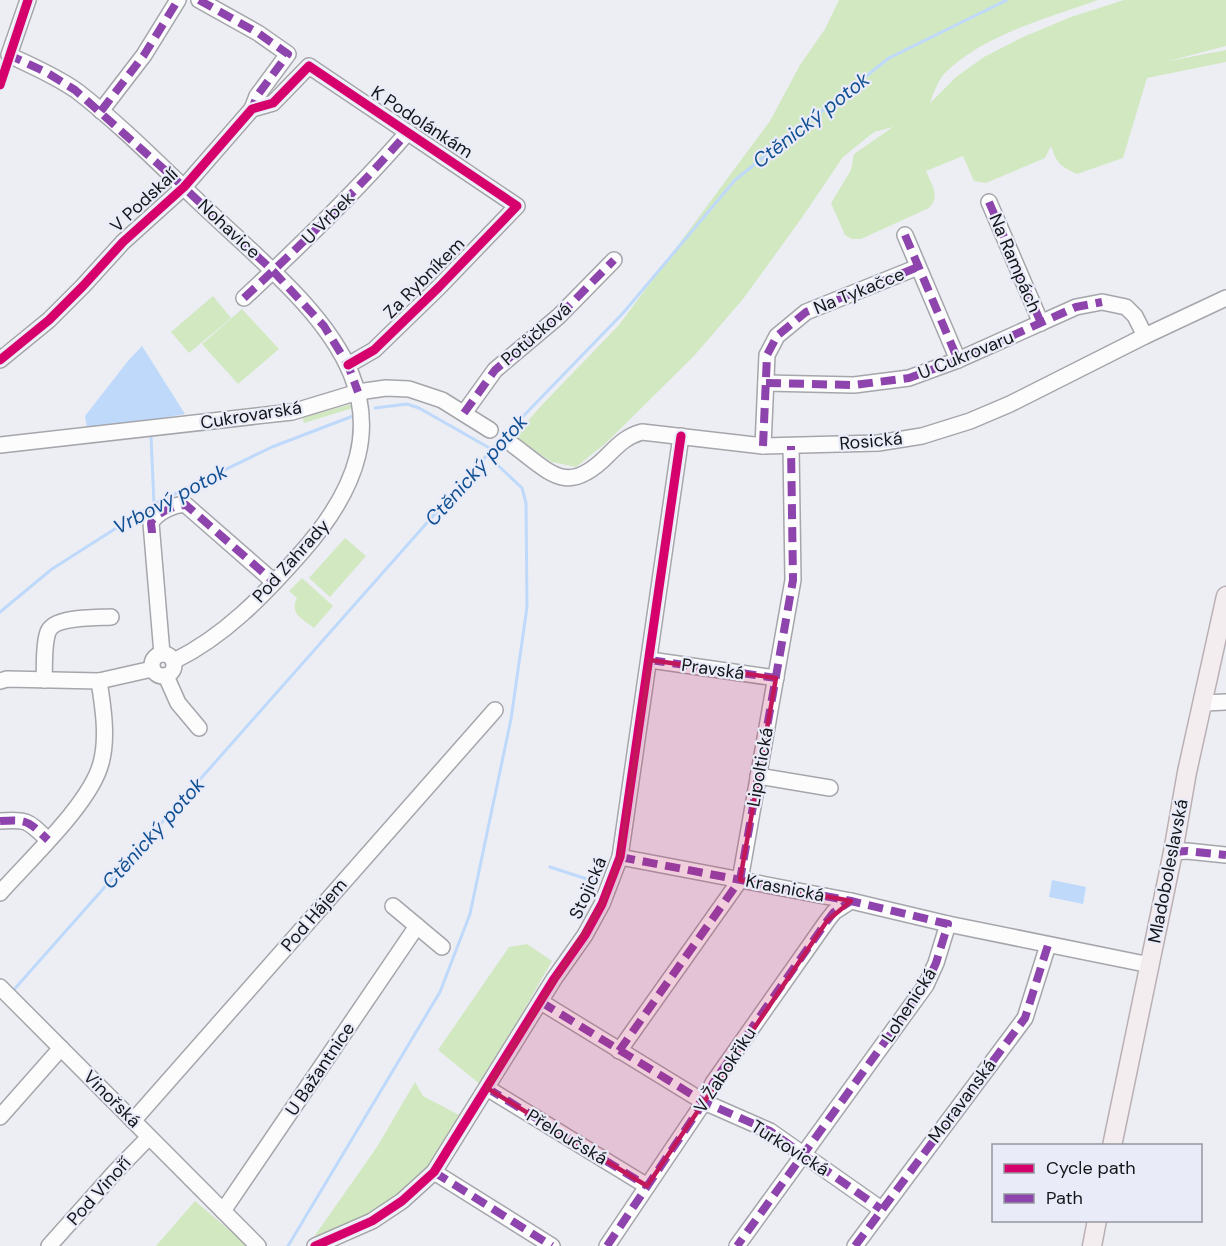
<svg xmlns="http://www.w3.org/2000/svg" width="1226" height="1246" viewBox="0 0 1226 1246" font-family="'DM Sans',sans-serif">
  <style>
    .green { fill: #d2e8c1 }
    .water { fill: #bfd9fb }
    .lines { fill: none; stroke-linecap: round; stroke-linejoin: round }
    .stream { stroke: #bfd9fb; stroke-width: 3 }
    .minor-casing { stroke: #a5a6ab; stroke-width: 18 }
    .major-casing { stroke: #bab0b4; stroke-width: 21 }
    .minor { stroke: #fcfcfd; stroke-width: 15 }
    .major { stroke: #f4edf0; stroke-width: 18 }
    .quiet { stroke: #8e44ad; stroke-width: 8; stroke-dasharray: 15 8; stroke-linecap: butt }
    .cycleway-casing { stroke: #e9ecf8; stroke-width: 13 }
    .cycleway { stroke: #d6006c; stroke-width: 9 }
    .marked { fill: #c2185b; fill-opacity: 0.2; stroke: #c2185b; stroke-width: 4.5; stroke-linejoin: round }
    .labels { text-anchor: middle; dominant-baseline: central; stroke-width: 4.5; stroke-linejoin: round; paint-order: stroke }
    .street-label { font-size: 18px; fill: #141519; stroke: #e9ecf8 }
    .water-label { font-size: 20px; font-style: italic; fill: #125093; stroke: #e9ecf8 }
  </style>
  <rect width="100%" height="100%" fill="#eceef4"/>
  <!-- green -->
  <g class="green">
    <path d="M839,0H1098C1048,18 982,35 944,74C938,81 933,94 930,103L956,77L984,57L1023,37L1071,17L1124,0H1226V46L1169,61L1226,50V62L1147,78L1123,158L1077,174C1060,166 1057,164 1051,146L1045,158L986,183L974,181L963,156L926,171C931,184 941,196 929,208L861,239H852L845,235L831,203L851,170L854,154L893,127L874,132L843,157L801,219L743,299L694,356L606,443L576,467L552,462L514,437L539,408L619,325L770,121L800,65L825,29Z"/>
    <path d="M213,296L231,318L189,353L171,332Z"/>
    <path d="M242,309L279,349L238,384L202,344Z"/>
    <path d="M352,404L353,408L304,423L302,417Z"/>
    <path d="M345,538L366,556L330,597L309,578Z"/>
    <path d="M302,578L333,606L314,628C303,619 289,614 297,598L289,591Z"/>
    <path d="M527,944L552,961L481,1085L438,1050L509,947Z"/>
    <path d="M415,1082L423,1096L461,1116L429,1169L383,1206L311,1241L377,1147Z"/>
    <path d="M195,1201L248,1246H156Z"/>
  </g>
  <!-- water -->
  <g class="water">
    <path d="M142,346L185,414L150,420L87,427L85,416L128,361Z"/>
    <path d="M1052,880L1086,887L1083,904L1049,897Z"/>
  </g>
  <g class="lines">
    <!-- stream -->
    <g class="stream">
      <path d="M375,408L407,404L419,408L493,450"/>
      <path d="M151,436L154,504"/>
      <path d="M0,612L52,569L154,504L272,447L353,416"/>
      <path d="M550,867L593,881"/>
      <path d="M11,993L502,438L624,312L735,180L889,58L1007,0"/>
      <path d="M288,1246L440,992L470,914L511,719L527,607L526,503L522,488L488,456"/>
    </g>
    <!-- minor casing -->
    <g class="minor-casing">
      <g id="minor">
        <path d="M28,0L9,55C32,66 56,76 77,91C121,125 161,166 201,204C315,311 438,399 301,553C264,595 225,636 174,661"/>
        <path d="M199,0L258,33L288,54L257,96L252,109"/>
        <path d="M101,111L144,55L178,0"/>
        <path d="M989,202L1041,323"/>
        <path d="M905,235L958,360"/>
        <path d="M244,298C301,245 356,192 407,133"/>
        <path d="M0,360L49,320L83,286L123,242L184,187L252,109L273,103L309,66L517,206L439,287L374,350L348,365"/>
        <path d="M766,383L854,385L909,378L958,360L1076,307L1102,302L1126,307L1135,316L1145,336"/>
        <path d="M464,413L495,370L559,316L614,260"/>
        <path d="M0,445L292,412L358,392L386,388L409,389L442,400L490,430"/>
        <path d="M513,445C551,473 567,497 608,455C619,444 627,436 642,432L763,446L878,443L922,436L970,421L1010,404L1145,336L1226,298"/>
        <path d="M763,446L767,355L777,336L806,312L918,267"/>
        <circle cx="163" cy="665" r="11"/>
        <path d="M162,654L151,523C156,513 175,503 186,505L274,582"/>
        <path d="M650,660L776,678"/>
        <path d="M166,676L178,703L199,728"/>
        <path d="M44,680C45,666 43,646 48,632C54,616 95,618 111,617"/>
        <path d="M0,681L7,679L99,681L152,669"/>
        <path d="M1204,703L1226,702"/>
        <path d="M758,776L830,788"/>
        <path d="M0,821C28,819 28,821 48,840"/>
        <path d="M1173,852L1187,851L1226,855"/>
        <path d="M620,857L851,901L948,924L1150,965"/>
        <path d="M0,893C28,861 91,803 101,763C108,738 103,706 99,681"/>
        <path d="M393,906L442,947"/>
        <path d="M0,987L258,1246"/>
        <path d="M541,1002L704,1102L770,1131L881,1209"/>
        <path d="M619,1051L740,880L793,580L791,446"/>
        <path d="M487,1088L647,1186"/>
        <path d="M0,1117L61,1048"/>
        <path d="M133,1121L495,710"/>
        <path d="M434,1172L552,1246"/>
        <path d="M223,1211L417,926"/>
        <path d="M49,1246L115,1172L149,1137"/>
        <path d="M315,1246L372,1221L402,1201L434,1172L554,979L585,935L602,904L620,857L681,436"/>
        <path d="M607,1246L704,1102L713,1083L827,921L834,912L851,901"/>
        <path d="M737,1246L926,985L936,963L948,924"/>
        <path d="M855,1246L1025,1018L1048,945"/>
      </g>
    </g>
    <!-- major casing -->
    <g class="major-casing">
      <g id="major">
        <path d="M1112,1146L1173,852L1187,772L1226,596"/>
        <path d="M1092,1246L1097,1220"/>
      </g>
    </g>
    <!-- minor -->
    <use href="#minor" class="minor"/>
    <!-- major -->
    <use href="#major" class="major"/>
    <!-- quiet -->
    <g class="quiet">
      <path d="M199,0L258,33L288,54L257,96L252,109"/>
      <path d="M9,53V55L46,72L75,90L176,180L273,271L324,326L348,365L358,392"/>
      <path d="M101,111L144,55L178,0"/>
      <path d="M989,202L1041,323"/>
      <path d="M905,235L958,360"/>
      <path d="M244,298C301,245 356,192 407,133"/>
      <path d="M766,383L854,385L909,378L958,360L1076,307L1102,302"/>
      <path d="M464,413L495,370L559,316L614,260"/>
      <path d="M763,446L767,355L777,336L806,312L918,267"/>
      <path d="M152,533C152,529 151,526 151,523C153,514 178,504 186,505L274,582"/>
      <path d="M650,660L776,678"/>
      <path d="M0,821C28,819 28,821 48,840"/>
      <path d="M1173,852L1187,851L1226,855"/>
      <path d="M620,857L851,901L948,924L936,963L926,985L737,1246"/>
      <path d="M541,1002L704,1102L770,1131L881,1209"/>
      <path d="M619,1051L740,880L793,580L791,446"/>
      <path d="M487,1088L647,1186"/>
      <path d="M434,1172L552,1246"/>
      <path d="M607,1246L704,1102L713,1083L827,921L834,912L851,901"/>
      <path d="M855,1246L1025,1018L1048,945"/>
    </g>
    <!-- cycleway casing -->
    <g class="cycleway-casing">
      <g id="cycleway">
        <path d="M0,85L28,0"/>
        <path d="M0,360L49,320L83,286L123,242L184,187L252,109L273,103L309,66L517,206L439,287L374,350L348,365"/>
        <path d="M315,1246L372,1221L402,1201L434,1172L554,979L585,935L602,904L620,857L681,436"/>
      </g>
    </g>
    <!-- cycleway -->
    <use href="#cycleway" class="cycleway"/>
  </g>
  <!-- marked area -->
  <path class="marked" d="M650,660L776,678L740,880L851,901L827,921L647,1186L487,1088L602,904L620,857Z"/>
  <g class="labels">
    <!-- street labels -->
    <g class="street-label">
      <text transform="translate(422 122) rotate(33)">K Podolánkám</text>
      <text transform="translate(144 200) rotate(-43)">V Podskalí</text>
      <text transform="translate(328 218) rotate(-45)">U Vrbek</text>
      <text transform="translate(229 229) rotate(43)">Nohavice</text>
      <text transform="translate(1015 263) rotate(67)">Na Rampách</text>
      <text transform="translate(424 278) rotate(-45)">Za Rybníkem</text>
      <text transform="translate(859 291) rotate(-22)">Na Tykačce</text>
      <text transform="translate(536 334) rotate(-41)">Potůčková</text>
      <text transform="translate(966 355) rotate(-22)">U Cukrovaru</text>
      <text transform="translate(251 415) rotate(-9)">Cukrovarská</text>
      <text transform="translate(871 441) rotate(-5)">Rosická</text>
      <text transform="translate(291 561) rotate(-48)">Pod Zahrady</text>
      <text transform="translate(713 669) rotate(8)">Pravská</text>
      <text transform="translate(760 767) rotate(-80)">Lipoltická</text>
      <text transform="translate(1168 871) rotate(-79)">Mladoboleslavská</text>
      <text transform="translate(588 888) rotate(-66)">Stojická</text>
      <text transform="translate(785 888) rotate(11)">Krasnická</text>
      <text transform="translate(314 915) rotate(-49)">Pod Hájem</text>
      <text transform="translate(909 1005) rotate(-57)">Lohenická</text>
      <text transform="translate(320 1069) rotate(-56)">U Bažantnice</text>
      <text transform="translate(725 1070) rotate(-57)">V Žabokřiku</text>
      <text transform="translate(112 1099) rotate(45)">Vinořská</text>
      <text transform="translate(962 1101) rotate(-53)">Moravanská</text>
      <text transform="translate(567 1137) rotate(31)">Přeloučská</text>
      <text transform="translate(790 1148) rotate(32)">Turkovická</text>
      <text transform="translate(99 1191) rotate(-48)">Pod Vinoří</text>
    </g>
    <!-- water labels -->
    <g class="water-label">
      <text transform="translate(811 120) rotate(-38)">Ctěnický potok</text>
      <text transform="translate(476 470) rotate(-48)">Ctěnický potok</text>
      <text transform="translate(170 499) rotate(-28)">Vrbový potok</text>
      <text transform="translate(153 833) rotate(-48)">Ctěnický potok</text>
    </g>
  </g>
  <!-- legend -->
  <rect x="992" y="1144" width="210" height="78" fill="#e9ecf8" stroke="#94969f" stroke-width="1.5"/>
  <rect x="1004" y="1164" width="30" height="9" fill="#d6006c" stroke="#94969f" stroke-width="1.5"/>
  <text x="1046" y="1174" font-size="18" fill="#141519">Cycle path</text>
  <rect x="1004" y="1194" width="30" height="9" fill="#8e44ad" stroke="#94969f" stroke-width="1.5"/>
  <text x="1046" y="1204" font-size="18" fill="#141519">Path</text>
</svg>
